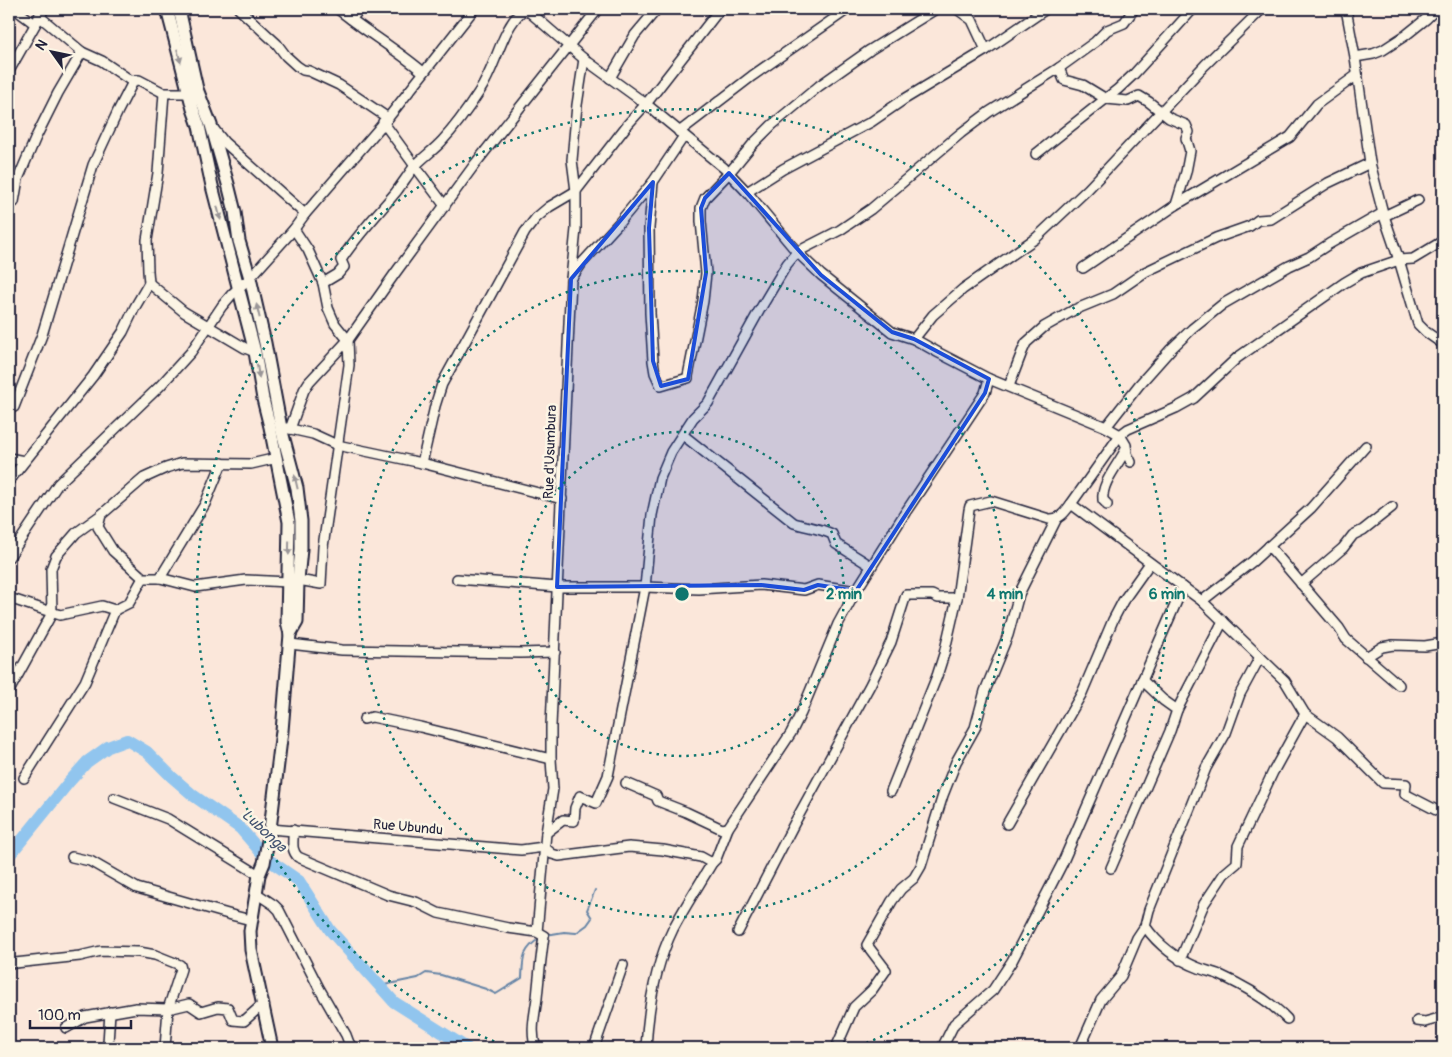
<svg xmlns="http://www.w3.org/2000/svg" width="1452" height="1057" viewBox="0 0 1452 1057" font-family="Pangolin,sans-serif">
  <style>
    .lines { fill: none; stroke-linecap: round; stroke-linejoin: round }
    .stream { stroke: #6584a6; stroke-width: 2 }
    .river { stroke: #91c5ee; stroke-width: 12 }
    .minor-casing { stroke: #22223b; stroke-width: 12 }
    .major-casing { stroke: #22223b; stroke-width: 15 }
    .minor { stroke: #fcf5e5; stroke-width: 9 }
    .major { stroke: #fcf5e5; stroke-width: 11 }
    .oneway { fill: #9a9698 }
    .marked { fill: #1d4ed8; fill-opacity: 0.2; stroke: #1d4ed8; stroke-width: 4; stroke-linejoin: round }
    .ring { fill: none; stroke: #0f766e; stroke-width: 2.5; stroke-dasharray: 2.5 5 }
    .labels { text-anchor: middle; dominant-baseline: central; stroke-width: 5; stroke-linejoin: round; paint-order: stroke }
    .street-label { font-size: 14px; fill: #22223b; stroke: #fcf5e5 }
    .water-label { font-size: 15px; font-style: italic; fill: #435371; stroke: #fcf5e5 }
    .centre { fill: #0f766e; stroke: #fcf5e5; stroke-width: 2.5 }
    .ring-label { font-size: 15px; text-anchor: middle; font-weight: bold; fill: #0f766e; stroke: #fcf5e5; stroke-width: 5; stroke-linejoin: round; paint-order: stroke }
  </style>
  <rect width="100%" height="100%" fill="#fbe7da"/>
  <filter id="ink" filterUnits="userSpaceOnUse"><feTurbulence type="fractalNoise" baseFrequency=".02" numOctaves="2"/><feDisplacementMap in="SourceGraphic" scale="10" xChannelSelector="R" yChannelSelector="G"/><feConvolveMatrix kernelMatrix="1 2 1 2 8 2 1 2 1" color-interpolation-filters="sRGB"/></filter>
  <g filter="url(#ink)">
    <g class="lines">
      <!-- stream -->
      <g class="stream">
        <path d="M546,935L564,932L576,933L587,925L592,918L587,910L595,890"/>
        <path d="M379,986L418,978L426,973L441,975L486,989L496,994L522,978C523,958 522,950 540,938"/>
      </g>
      <!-- river -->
      <path class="river" d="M9,856L69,782L87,762L108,747L127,740L147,752L172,777L194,796L240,828L266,858L299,881L330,930L394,1002L467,1048"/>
      <!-- minor casing -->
      <g class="minor-casing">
        <g id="minor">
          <path d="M15,9L35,24"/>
          <path d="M239,9L277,44L286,56L297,66L303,70L309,71L339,85L388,118"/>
          <path d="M338,9C365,31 396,49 423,72"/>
          <path d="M526,9L584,59L646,104L724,168L747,192L797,252L821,275L892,332L914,339L939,353L989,379L1106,427L1120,435L1071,504C1065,512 1060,520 1049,519L991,501L970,506L969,510L957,598L944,654L937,676L891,791"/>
          <path d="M957,9L972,20L986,50"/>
          <path d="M1346,9L1355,57L1370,163L1383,213L1399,260L1418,324L1426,332L1443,344"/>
          <path d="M39,16L82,52L102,61L130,80H139L164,93H189L194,91"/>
          <path d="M351,19L360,9"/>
          <path d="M1355,57L1373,54L1383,50L1406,35L1426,19L1436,9"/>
          <path d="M1059,68L1064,80L1083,85L1106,99L1128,101L1139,96L1149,102L1169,118L1186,125L1189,132L1186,138L1190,151L1186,172L1176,205"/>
          <path d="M9,71L44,9"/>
          <path d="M610,78L635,35L657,9"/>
          <path d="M383,122L415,166L445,206"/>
          <path d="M213,128L224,142L305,214"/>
          <path d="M679,132L752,76L848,9"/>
          <path d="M1036,154L1118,89L1134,74L1193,9"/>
          <path d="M653,182L649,228L650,313L653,361L655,373L661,386L688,378V376L703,301L706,273L701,221V208L705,198L729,173L752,145L772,125L819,86L870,50L936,9"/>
          <path d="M747,192L783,169L871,122L903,100L986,50L1046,9"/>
          <path d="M14,202L18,179L36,137L58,93L82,52"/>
          <path d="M1384,216L1418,200"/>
          <path d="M1083,268L1176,205L1290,137L1317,104L1357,75"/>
          <path d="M571,279L582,263L618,224L653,182L684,136"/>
          <path d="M149,283L184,312L245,348L255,352"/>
          <path d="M323,283L338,274L344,267L341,260C357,235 377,215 396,192C402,184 408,175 414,167C422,158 434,150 442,141C456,126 468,109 479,92C497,66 500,30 524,9"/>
          <path d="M914,339L933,315L963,289L1036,238L1088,189L1205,65L1262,9"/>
          <path d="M1009,386L1022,352L1026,343L1044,327L1074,310L1113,294L1145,272L1216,238L1250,226L1258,220L1271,219L1328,183L1370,163"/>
          <path d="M14,407L42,335L93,165L118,111L134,80"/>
          <path d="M1106,427L1139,385L1171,349L1192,329L1223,304L1289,266L1309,257L1329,244L1383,213"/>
          <path d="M286,428L313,434L337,445L422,463L562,499"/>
          <path d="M290,429L304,390L309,382L348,340L396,272L475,164L598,9"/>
          <path d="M683,435L794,523C807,527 819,528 832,534L836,544L871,566"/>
          <path d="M9,458L24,461"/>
          <path d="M277,458L251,464L182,463L166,468L144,478L101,515L98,527L113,551L143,578H160L195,587L246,580L288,582L298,580L321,584L323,547L349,365L348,340L335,324L328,308L323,283L308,250L294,229"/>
          <path d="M1131,462L1127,454L1126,445L1120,435L1128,429L1176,408L1194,398L1237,358L1344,283L1361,273L1399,260L1413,259L1443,241"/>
          <path d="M422,463L435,406L442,384L525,232L536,218L549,207L576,191L628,124L646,104L720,9"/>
          <path d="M9,481L93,376L123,332L135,307L149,283L148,271L147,240L158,173L164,93"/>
          <path d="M1071,504L1202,601L1285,681L1305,714L1337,737L1383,783L1406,784L1405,794L1438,811L1443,812"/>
          <path d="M1107,505V504L1103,500C1101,483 1119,464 1126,449"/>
          <path d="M1269,546L1339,628L1346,639L1399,685"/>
          <path d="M9,557L58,484L160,386L191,352L222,306L233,293L250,278L294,229L305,214L388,118L474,9"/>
          <path d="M160,578L205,504L222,463"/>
          <path d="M457,579L557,587H645L699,589L761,585L804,590L818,585L856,591"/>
          <path d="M1301,584L1343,548L1353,535L1363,530L1392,507"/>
          <path d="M9,598L60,615L102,606L115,610"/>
          <path d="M1202,601L1253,561L1311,508L1366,446"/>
          <path d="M290,644L342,650L521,653L555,652"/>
          <path d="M1366,657L1382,647L1393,645L1425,646L1443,643"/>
          <path d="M9,691L52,613L51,569L56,556L76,533L101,515"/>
          <path d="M1177,710L1223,621"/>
          <path d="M364,719L372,717L420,727L551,759"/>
          <path d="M24,778L85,682L115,610L129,603L143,578"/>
          <path d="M626,783L656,796L658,801L686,812L722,829L728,828"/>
          <path d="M114,798L168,819L259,875"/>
          <path d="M1007,824L1082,693L1113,620L1123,601L1150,563"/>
          <path d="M270,829L521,850L544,847"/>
          <path d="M293,830C294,841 290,849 298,857L388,895L416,902L438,913L508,928L537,932L544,936C541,956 539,977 537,998C535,1014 530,1032 536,1048"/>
          <path d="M546,833L563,820L574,821L575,808L580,796L596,803L608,776L645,587L652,515L660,478L671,452L693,418L708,403L759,311L787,264L797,252L840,230L871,209L961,133L989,112L1059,68L1095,42L1107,30L1124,23L1134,9"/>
          <path d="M544,847L552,854L559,856L629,847L663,850L701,857L712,863"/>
          <path d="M72,857L90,861L137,888L235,916L251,920"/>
          <path d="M1111,868L1170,731L1177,710L1163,700L1142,680"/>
          <path d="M256,893L274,905L279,910L319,988L346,1035L349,1043L353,1048"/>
          <path d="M1145,926C1158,945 1178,960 1199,968C1206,971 1213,972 1220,975C1244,986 1269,1000 1287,1019"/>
          <path d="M537,932L546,833L553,789L551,759V726L571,279L576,229V191L572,160L577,105L584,59"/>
          <path d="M738,932L795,822L870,685L891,642L906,595H932L938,598H957"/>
          <path d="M1180,960L1204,904L1224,874L1237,863L1238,846L1273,772L1305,714"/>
          <path d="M15,963L80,956L101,951L139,952L155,955L180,965L181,969L168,1009L165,1048"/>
          <path d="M1417,1021L1425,1022L1443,1017"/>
          <path d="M66,1028L85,1017L136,1008L168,1009L189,1004L201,1012L218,1007L228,1008L233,1020L244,1021L263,1004"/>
          <path d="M105,1048L108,1043L110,1012"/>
          <path d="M594,1048L623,965"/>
          <path d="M646,1048C648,1009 656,964 673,929C685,906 699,885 712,863L716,859L728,828L791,733L801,713L838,624L856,591L905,513L985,393L989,379"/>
          <path d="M836,1048L854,1007L872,990L886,970L867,945L892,901L901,889L914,878L921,866L943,795L956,762L975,728L985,691L1008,635L1019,594L1057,518"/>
          <path d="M942,1048L954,1024L993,990L1012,961L1062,864L1183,587"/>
          <path d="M1080,1048L1101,1000L1121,976L1137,938L1145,926L1149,910L1206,768L1226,733L1240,694L1260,657"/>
        </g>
      </g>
      <!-- major casing -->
      <g class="major-casing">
        <g id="major">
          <path d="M167,9L193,109L199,126L212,186L255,352L263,399L270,427L289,522L287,622L290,634L282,731L270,829L264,863L259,875L250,931L251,950L272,1048"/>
          <path d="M179,9L197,89L211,125L228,184L235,212L239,241L250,278L265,343L281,428L297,488L301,521V549L298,580L297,622L290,634"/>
        </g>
      </g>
      <!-- minor -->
      <use href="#minor" class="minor"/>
      <!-- major -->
      <use href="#major" class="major"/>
    </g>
    <!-- one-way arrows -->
    <defs><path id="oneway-solid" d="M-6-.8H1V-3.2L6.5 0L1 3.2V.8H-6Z" transform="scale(1.25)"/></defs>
    <g class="oneway">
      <use href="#oneway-solid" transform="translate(179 56) rotate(75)"/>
      <use href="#oneway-solid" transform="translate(219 213) rotate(76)"/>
      <use href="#oneway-solid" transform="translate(258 311) rotate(-103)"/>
      <use href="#oneway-solid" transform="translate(258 371) rotate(81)"/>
      <use href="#oneway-solid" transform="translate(296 482) rotate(-103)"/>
      <use href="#oneway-solid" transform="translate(289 548) rotate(91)"/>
    </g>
  </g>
  <!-- marked area -->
  <path class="marked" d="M729,173L821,275L892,332L914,339L989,379L985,393L856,591L818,585L804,590L761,585L557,587L571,279L653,182L649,228L653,361L661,386L688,379L706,273L701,208L705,198Z"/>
  <!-- distance rings -->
  <g class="ring">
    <circle cx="682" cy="594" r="162"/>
    <circle cx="682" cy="594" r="323"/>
    <path d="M508 1047A485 485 0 1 1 856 1047"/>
  </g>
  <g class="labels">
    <!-- street labels -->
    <g class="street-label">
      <text transform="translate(550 452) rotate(-88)">Rue d'Usumbura</text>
      <text transform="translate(408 827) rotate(5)">Rue Ubundu</text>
    </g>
    <!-- water labels -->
    <g class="water-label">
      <text transform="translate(264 831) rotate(43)">Lubonga</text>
    </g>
  </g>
  <circle cx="682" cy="594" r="8" class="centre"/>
  <g class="ring-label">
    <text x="844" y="599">2 min</text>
    <text x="1005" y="599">4 min</text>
    <text x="1167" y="599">6 min</text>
  </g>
  <!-- margin -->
  <rect width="1452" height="1057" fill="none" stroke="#fcf5e5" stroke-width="30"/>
  <rect x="15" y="15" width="1422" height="1027" fill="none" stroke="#22223b" stroke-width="2" filter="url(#ink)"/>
  <!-- north arrow -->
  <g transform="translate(52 52) rotate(303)" stroke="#fcf5e5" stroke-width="4" paint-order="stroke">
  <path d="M0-4L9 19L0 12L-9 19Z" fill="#22223b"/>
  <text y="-8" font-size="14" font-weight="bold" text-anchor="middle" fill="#22223b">N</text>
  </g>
  <!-- scale -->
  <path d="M30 1020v8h101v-8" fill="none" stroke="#22223b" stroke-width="2.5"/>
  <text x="38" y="1020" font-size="15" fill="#22223b" stroke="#fcf5e5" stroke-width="4" paint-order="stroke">100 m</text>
</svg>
